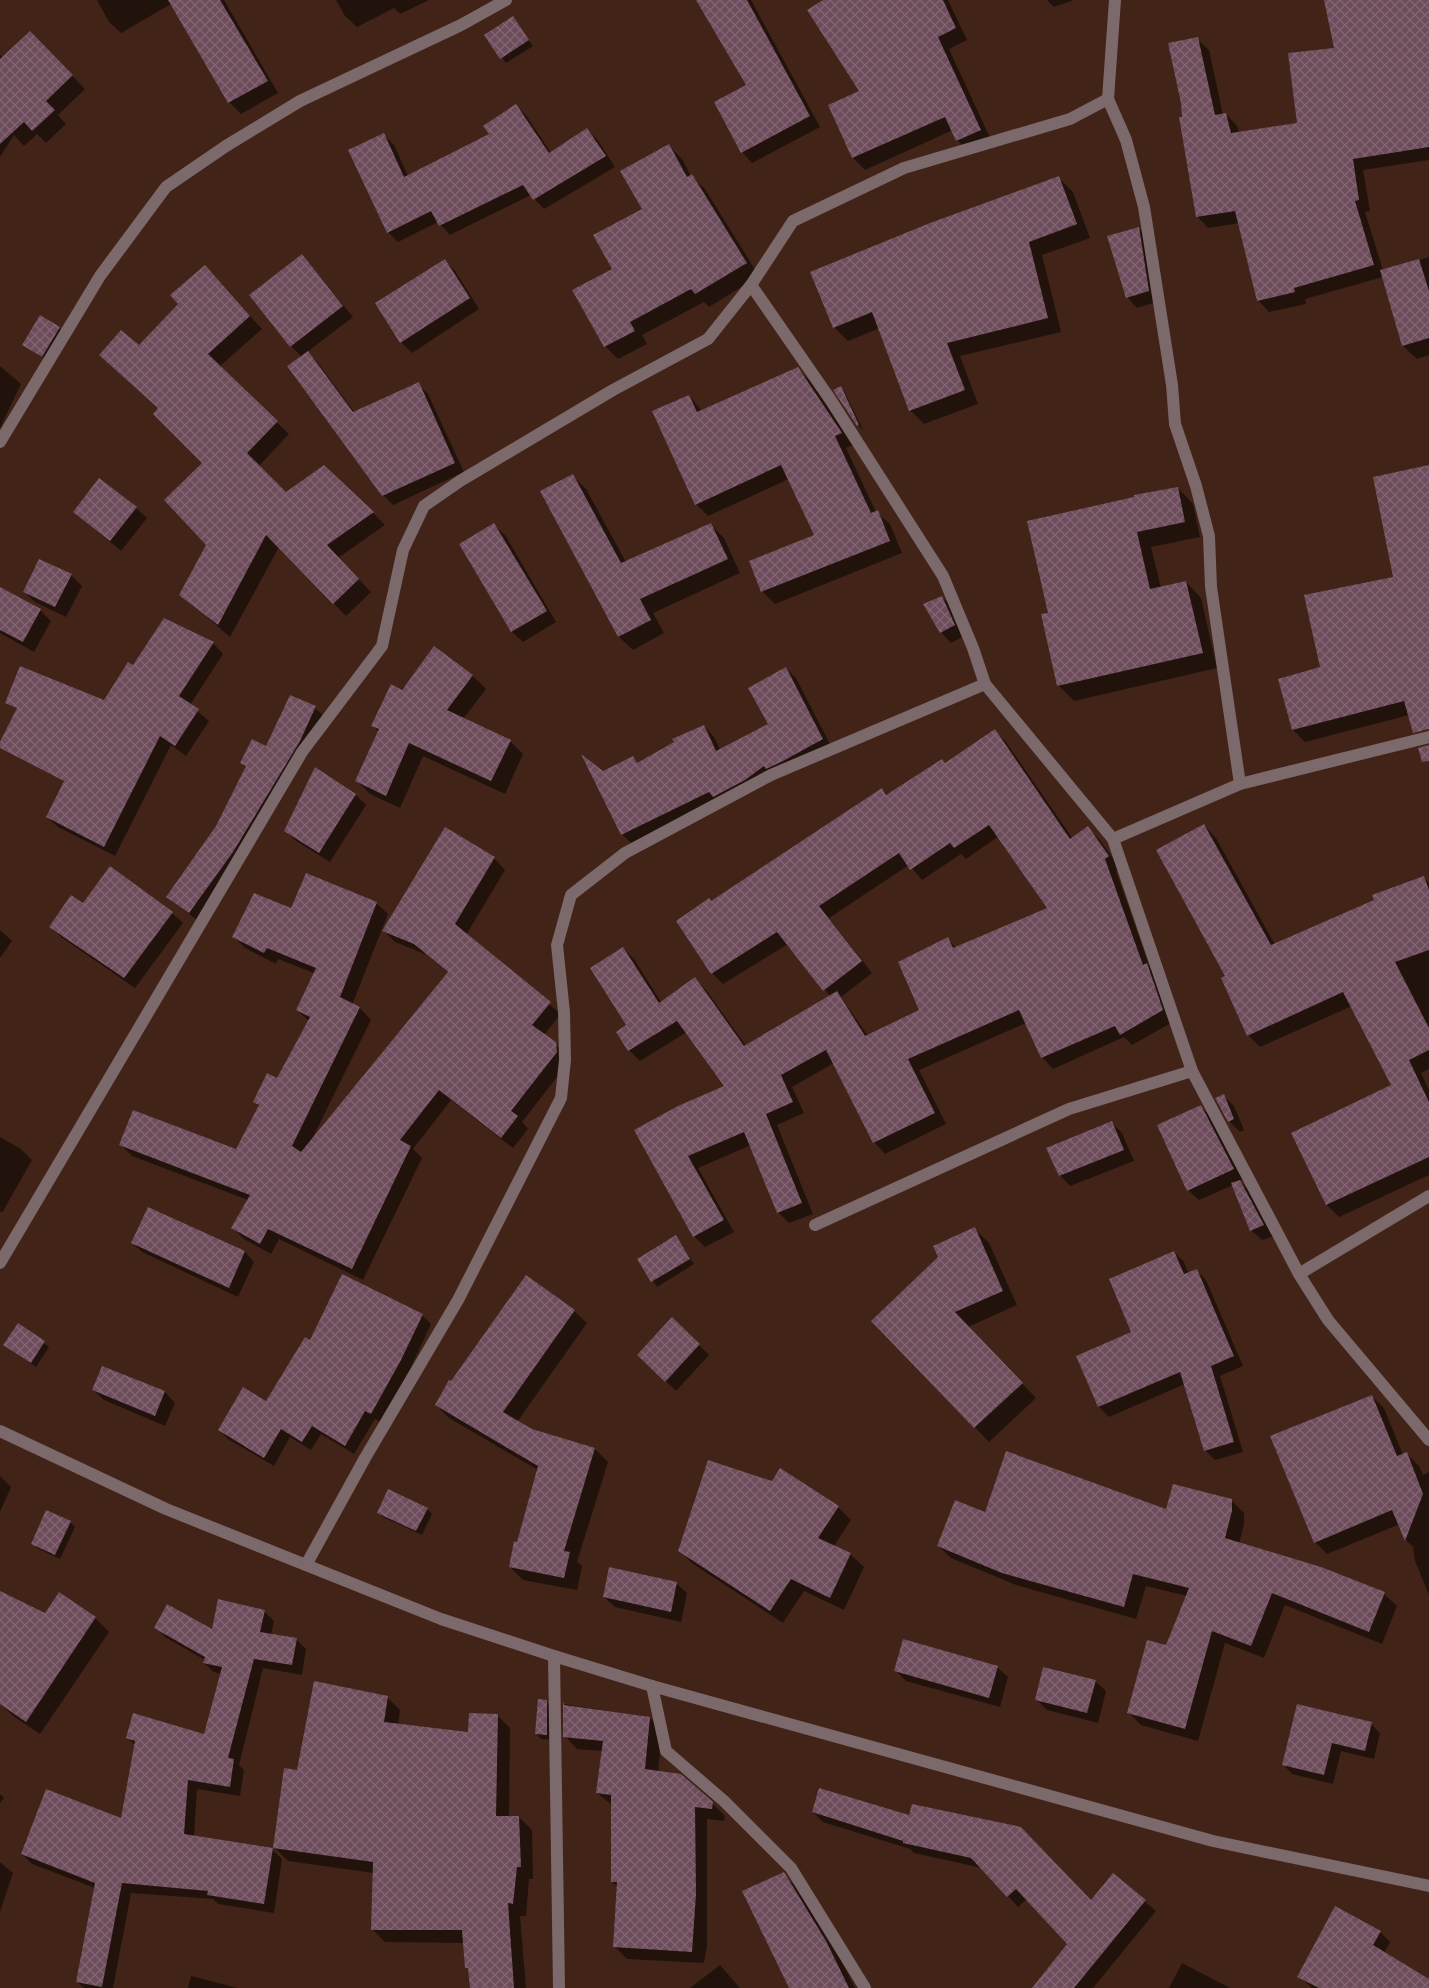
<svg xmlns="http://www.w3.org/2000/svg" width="1429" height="1988" viewBox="0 0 1429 1988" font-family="Figtree,sans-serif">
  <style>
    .shadow { fill: #0007; fill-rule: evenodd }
    .building { fill: url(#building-cross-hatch) }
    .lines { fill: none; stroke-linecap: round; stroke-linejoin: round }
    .minor { stroke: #7b696b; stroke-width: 12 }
  </style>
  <defs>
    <pattern id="building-cross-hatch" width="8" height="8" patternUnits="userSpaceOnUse" patternTransform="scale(1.25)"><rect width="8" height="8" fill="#6d4c5b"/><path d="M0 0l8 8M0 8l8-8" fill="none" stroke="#836673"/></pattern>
  </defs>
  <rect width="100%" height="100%" fill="#412318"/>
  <!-- shadow -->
  <g class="shadow">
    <path d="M97,0H224L278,93L241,114L229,102L171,4L121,33L109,22Z"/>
    <path d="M336,0H429L400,14L394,8L357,27L345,16Z"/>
    <path d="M697,0H751L820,127L752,163L742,152L748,85Z"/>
    <path d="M825,0H948L967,40L949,49L992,142L969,152L957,140L953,130L865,170L853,158L829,106L861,92Z"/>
    <path d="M1047,0H1074L1054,7Z"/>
    <path d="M1325,0H1429V160L1363,170L1370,211L1365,212L1383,270L1429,257V355L1417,359L1403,346L1383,277L1305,299L1306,304L1269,312L1258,300L1240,223L1208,228L1197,216L1184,118L1197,39L1209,50L1223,115L1226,114L1237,126L1239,133L1298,124L1335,49Z"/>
    <path d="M517,23L533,46L506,63L486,36Z"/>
    <path d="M43,45L85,89L58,115L66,124L46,143L37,134L24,146L14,135L0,157V55L3,57Z"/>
    <path d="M516,106L526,115L551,153L587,130L597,139L615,167L544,209L531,195L450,235L438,222L398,242L388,232L384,135L394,145L408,176L491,135Z"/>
    <path d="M669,146L682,159L691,176L705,189L759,276L709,307L704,302L642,335L647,344L618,359L605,346L613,269L643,209Z"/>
    <path d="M1059,178L1073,192L1090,238L1042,255L1061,332L960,356L978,404L924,424L910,410L880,328L848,341L834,327Z"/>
    <path d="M1139,228L1149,239L1159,301L1137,308L1127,297Z"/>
    <path d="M302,255L353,317L307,352L318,363L355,413L418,384L428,394L464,472L393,505L383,495L302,357L291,346Z"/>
    <path d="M445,261L455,271L479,309L412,353L401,342Z"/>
    <path d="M205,267L262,329L219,367L289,434L259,466L286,493L373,513L385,525L338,558L371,592L346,616L279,547L230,637L181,595L208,545L204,463L160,409L139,347L180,304Z"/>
    <path d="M59,328L64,333L47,361L23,344Z"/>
    <path d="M0,366L21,384L0,428Z"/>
    <path d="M798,369L810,381L853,445L846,448L876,512L890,524L902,553L775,604L762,591L816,536L789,479L708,516L696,504L689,396L702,411Z"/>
    <path d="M840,388L845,393L863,430L858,425Z"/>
    <path d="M1429,469V729L1423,731L1409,715L1305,742L1293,730L1322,668L1394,578Z"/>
    <path d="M573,476L586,489L626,562L711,525L724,538L740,573L653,613L664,633L633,650L619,637L542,492Z"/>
    <path d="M1178,488L1193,504L1200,537L1151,547L1161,588L1186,582L1201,598L1217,668L1074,701L1058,685L1049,613Z"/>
    <path d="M136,508L147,518L121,551L75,512Z"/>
    <path d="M494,525L505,535L556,622L523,642L512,632L461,545Z"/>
    <path d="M71,575L82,586L66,617L35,602L24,592Z"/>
    <path d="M0,588L40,610L51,621L34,652L0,633Z"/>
    <path d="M942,597L953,608L964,636L951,643L941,632Z"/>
    <path d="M213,643L223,654L190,705L209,721L186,756L171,745L115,856L58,827L47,817L85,735L104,702L133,667Z"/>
    <path d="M435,648L473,676L486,689L463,719L510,741L523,754L505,794L423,756L400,808L370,794L357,781L379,732L373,725Z"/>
    <path d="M786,668L796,678L833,750L632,844L622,834L603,772L633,758L638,763L704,726L714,737L721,751L770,724Z"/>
    <path d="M290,696L315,708L324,716L198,921L168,897L217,827L247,768L241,762L267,748Z"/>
    <path d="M995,731L1006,742L1073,839L1088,828L1099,839L1120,868L1116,871L1150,968L1158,976L1173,1022L1132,1045L1124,1037L1053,1069L1042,1057L1026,1023L919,1070L946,1124L885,1154L874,1142L834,1063L792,1087L804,1113L777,1125L813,1214L789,1223L778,1212L751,1145L698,1168L734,1232L705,1247L694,1236L636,1130L726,1087L687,1032L640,1061L629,1050L623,948L634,959L661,1002L695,979L706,990L746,1046L830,996L788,944L723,984L712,973L711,902L882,789L888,795L946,764ZM999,836L1049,909L956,948L948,939L921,1010L868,1036L841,997L872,973L829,918L909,865L922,880L961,854L966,859Z"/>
    <path d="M316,769L356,795L366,805L330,862L296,841L286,831Z"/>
    <path d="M1204,825L1216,838L1275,945L1376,901L1423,877L1429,883V1069L1421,1073L1429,1090V1175L1339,1217L1327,1205L1393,1086L1352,1006L1260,1047L1248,1035L1227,977Z"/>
    <path d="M494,858L505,870L466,935L561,1014L544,1035L567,1054V1064L522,1122L528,1129L513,1148L451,1100L413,1149L422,1158L363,1280L279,1239L271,1254L244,1239L233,1228L248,1200L132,1156L121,1145L236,1151L259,1106L254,1101L277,1080L309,1021L297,1010L314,973L278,959L276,964L245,948L234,937L292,909L376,903L388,914L352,1005L360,1008L371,1020L312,1139L448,973L427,955L395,942L384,931Z"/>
    <path d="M110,868L172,913L183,923L135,988L61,937L51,927L84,905Z"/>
    <path d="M0,930L12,941L0,958Z"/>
    <path d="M1223,1096L1234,1106L1244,1130L1240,1132L1229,1121Z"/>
    <path d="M1200,1106L1211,1117L1244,1179L1240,1181L1250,1192L1274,1236L1262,1240L1251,1230L1233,1185L1199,1200L1188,1190Z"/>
    <path d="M1112,1123L1122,1133L1134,1161L1070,1186L1060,1175Z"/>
    <path d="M0,1137L21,1149L32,1160L2,1213L0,1211Z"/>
    <path d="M149,1208L245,1252L254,1262L238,1297L142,1252L132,1243Z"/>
    <path d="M975,1229L989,1243L1017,1305L968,1327L1036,1398L989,1442L873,1321L940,1258Z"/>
    <path d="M676,1237L694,1264L657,1287L639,1260Z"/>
    <path d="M1174,1252L1184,1262L1189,1274L1196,1270L1206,1280L1243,1366L1220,1376L1243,1452L1215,1460L1205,1450L1185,1384L1109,1417L1099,1407L1077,1356L1133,1332Z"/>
    <path d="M574,1311L587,1323L517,1422L532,1430L595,1449L608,1462L577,1562L582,1566L577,1590L523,1580L510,1567L538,1470L449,1418L436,1405L451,1383Z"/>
    <path d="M422,1315L431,1324L410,1369L380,1422L375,1419L354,1454L321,1434L311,1450L290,1437L274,1466L228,1439L219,1430L266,1402L311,1342Z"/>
    <path d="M19,1325L49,1347L36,1367L5,1345Z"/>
    <path d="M699,1345L709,1355L676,1391L649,1365Z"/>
    <path d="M93,1390L165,1392L175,1403L165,1426L104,1400Z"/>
    <path d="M1371,1396L1384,1408L1403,1455L1407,1454L1419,1466L1423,1475L1429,1472V1595L1415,1561L1413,1547L1406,1540L1400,1524L1327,1554L1315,1542Z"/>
    <path d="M0,1476L11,1487L0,1512Z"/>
    <path d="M1231,1500L1244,1513V1524L1239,1544L1384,1594L1397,1606L1382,1644L1285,1605L1264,1658L1225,1643L1198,1741L1141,1725L1128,1712L1167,1647L1187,1596L1146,1586L1136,1619L1016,1585L951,1558L938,1546L985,1513L1167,1511Z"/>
    <path d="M838,1507L851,1520L834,1546L850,1554L864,1567L844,1610L804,1591L783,1623L693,1564L680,1551Z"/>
    <path d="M427,1509L432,1514L422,1535L383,1517L378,1512Z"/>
    <path d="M70,1522L75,1527L60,1559L37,1548L32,1543Z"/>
    <path d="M676,1583L687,1593L681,1622L615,1607L604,1597Z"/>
    <path d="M0,1593L45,1614L59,1594L95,1618L109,1632L40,1734L13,1716L0,1703Z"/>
    <path d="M264,1611L274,1621L271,1635L296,1639L306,1649L302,1675L263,1668L239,1765L244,1770L240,1796L197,1789L194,1837L272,1849L282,1859L274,1913L218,1904L213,1899L131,1893L113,1988H84L77,1982L95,1888L32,1864L22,1854L122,1820L136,1746L127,1737L205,1736L221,1674L214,1672L204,1663L205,1660L165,1637L156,1627L213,1631Z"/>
    <path d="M997,1667L1008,1677L1000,1707L906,1681L896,1671Z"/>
    <path d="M1095,1681L1106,1691L1098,1723L1047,1710L1037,1700Z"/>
    <path d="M387,1697L400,1710L398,1725L469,1734L497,1715L510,1728L509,1817H519L532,1830L533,1879H529L526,1916H520L526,1988H471L465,1943L385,1942L372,1929L373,1873L288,1861L275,1848L298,1771Z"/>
    <path d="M546,1701L551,1706L552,1740L541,1739L536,1734Z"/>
    <path d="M564,1704L650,1718L662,1730L658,1772L712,1803L725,1816L724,1821L707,1819V1945L704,1963L627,1959L615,1947L618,1887L612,1882V1805L597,1793L603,1751L577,1749L565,1736Z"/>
    <path d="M1371,1724L1380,1733L1374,1759L1341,1751L1333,1784L1292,1774L1283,1764Z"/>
    <path d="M820,1789L1092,1901L1113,1875L1156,1911L1093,1988H1034L1069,1944L1027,1899L1018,1907L982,1868L914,1853L910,1849L823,1822L813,1812Z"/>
    <path d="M0,1794L4,1798L0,1803Z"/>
    <path d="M0,1862L13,1873L0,1912Z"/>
    <path d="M784,1875L796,1887L838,1954L855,1988H791Z"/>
    <path d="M1380,1932L1390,1942L1384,1953L1429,1980V1988H1312L1299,1976Z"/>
    <path d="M1182,1963L1230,1988H1169Z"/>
    <path d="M720,1965L740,1988H690Z"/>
    <path d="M191,1976L237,1988H188Z"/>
  </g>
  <!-- building -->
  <g class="building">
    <path d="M168,0H220L268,81L228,103Z"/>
    <path d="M696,0H747L810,116L741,153L714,102L746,85Z"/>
    <path d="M823,0H943L956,28L938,37L981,130L956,141L945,117L852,158L828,105L859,91L807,10Z"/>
    <path d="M1324,0H1429V147L1353,159L1359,200L1355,201L1374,265L1294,288L1295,292L1257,301L1235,211L1196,217L1179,117H1182L1181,103L1168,43L1198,37L1215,115L1226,113L1231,133L1297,123L1288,53L1334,48Z"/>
    <path d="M513,16L529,40L500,59L484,35Z"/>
    <path d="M30,31L73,75L46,101L55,110L32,131L24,122L0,144V59Z"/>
    <path d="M516,104L549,153L587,128L606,156L533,200L523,185L439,226L431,211L387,233L348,150L384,133L404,177L489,134L483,126Z"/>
    <path d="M669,144L687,177L692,174L747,263L695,294L691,289L630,322L635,331L604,347L572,290L612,269L593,235L642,209L620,171Z"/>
    <path d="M1059,176L1077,224L1029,242L1048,318L947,343L965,390L909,411L872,312L833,328L810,272L930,223Z"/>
    <path d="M1139,227L1149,291L1126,298L1107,236Z"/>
    <path d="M302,254L343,306L290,347L249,295Z"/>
    <path d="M445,259L470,298L400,343L375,303Z"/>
    <path d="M1419,259L1429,291V338L1402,346L1380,270Z"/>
    <path d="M205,265L250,316L208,354L278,421L247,453L286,492L324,465L374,512L327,545L359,579L333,604L266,535L218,625L179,595L206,545L164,500L202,463L153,414L158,408L99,355L121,330L139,345L178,304L170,295Z"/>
    <path d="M40,315L60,327L42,357L22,345Z"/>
    <path d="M308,351L353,412L419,382L455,463L382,496L287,366Z"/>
    <path d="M798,367L842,433L835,436L871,513L878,510L890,541L761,592L749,561L814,535L781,465L695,505L652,411L689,395L697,412Z"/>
    <path d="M841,386L859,425L857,426L833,390Z"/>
    <path d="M1429,465V729L1413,733L1404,701L1292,730L1278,679L1320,667L1304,595L1393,577L1373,477Z"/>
    <path d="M573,474L621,563L711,523L728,559L640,599L651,620L618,637L540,491Z"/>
    <path d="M99,478L137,507L110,541L73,512Z"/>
    <path d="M1178,487L1185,522L1137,532L1150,589L1186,581L1203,653L1057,686L1041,614L1048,613L1027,521L1134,497V495Z"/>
    <path d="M494,523L547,611L511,632L459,544Z"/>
    <path d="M39,559L72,574L55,607L23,592Z"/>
    <path d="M0,587L41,609L23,642L0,630Z"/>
    <path d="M942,596L955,625L940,633L923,604Z"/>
    <path d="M164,618L214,642L179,696L199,709L175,746L160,736L104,847L46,817L64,781L0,748V742L17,708L5,703L20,666L104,700L128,662L133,665Z"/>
    <path d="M434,646L473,675L447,710L511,740L491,781L409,743L386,796L355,781L379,729L371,726L391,684L402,690Z"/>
    <path d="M786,667L823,739L783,761L766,769L764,766L745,780L713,797L709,792L621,835L581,754L603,771L633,756L637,763L674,742L672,739L704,725L716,751L768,724L748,688Z"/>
    <path d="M290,695L316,706L300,741L233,852L189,913L166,897L216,826L246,766L240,763L252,739L266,746Z"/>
    <path d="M995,729L1070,839L1088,826L1109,856L1105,859L1143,965L1147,963L1163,1010L1120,1035L1115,1026L1041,1058L1019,1010L908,1059L935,1113L873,1143L826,1050L781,1075L793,1102L766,1114L802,1203L777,1213L744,1132L688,1156L724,1220L693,1237L634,1130L678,1106L724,1086L677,1021L628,1051L616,1032L626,1025L590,968L623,947L659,1003L695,977L744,1046L837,991L865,1036L919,1010L898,962L948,937L953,948L1047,908L989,825L954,848L950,843L910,870L899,853L819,906L862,961L823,991L777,932L711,974L676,921L709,898L711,901L882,788L886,795L942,759L945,763Z"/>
    <path d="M1429,745V761L1422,762L1418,748Z"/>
    <path d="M315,767L356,794L319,853L284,831Z"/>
    <path d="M1204,824L1271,945L1374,900L1372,895L1424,876L1429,890V950L1395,962L1429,1028V1050L1409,1060L1429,1102V1157L1326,1205L1291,1133L1391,1085L1343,992L1247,1036L1221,978L1225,976L1156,850Z"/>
    <path d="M445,827L495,857L455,924L551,1002L532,1025L556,1042L557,1052L511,1111L518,1116L501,1138L439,1090L400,1140L411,1146L352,1269L268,1229L260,1244L231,1228L250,1195L119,1145L133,1110L236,1149L259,1105L253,1102L267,1073L277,1078L310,1017L296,1010L316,968L267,948L264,953L232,937L254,893L291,908L306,873L377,902L340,997L360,1007L292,1146L301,1152L448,972L414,944L382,931Z"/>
    <path d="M110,866L173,912L124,978L49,927L71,895L83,903Z"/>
    <path d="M1224,1094L1234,1119L1228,1122L1215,1098Z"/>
    <path d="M1201,1105L1234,1169L1187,1191L1157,1125Z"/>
    <path d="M1112,1121L1124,1150L1059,1176L1046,1148Z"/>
    <path d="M1240,1180L1264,1225L1250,1231L1231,1183Z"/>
    <path d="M148,1207L245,1251L229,1288L131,1243Z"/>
    <path d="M975,1227L1003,1291L955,1312L1023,1383L974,1428L871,1321L938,1257L933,1246Z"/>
    <path d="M676,1235L690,1259L651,1282L637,1259Z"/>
    <path d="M1174,1251L1184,1274L1197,1269L1234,1356L1211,1366L1234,1442L1204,1451L1180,1372L1098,1407L1076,1356L1131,1332L1109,1279Z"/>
    <path d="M342,1274L423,1314L401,1360L371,1414L365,1411L345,1446L312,1426L302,1442L281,1429L264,1458L218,1430L243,1387L266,1401L305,1337L310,1340Z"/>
    <path d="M526,1275L575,1310L503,1412L532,1429L595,1448L564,1551L570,1552L564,1578L509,1567L514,1541L517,1542L538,1466L435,1405L449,1380L451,1381Z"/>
    <path d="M672,1317L700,1344L665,1382L637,1355Z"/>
    <path d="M18,1323L45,1341L31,1363L3,1345Z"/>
    <path d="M102,1366L165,1391L155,1416L92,1390Z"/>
    <path d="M1372,1395L1397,1456L1407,1452L1423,1494L1405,1541L1392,1510L1314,1543L1270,1436Z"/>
    <path d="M1006,1451L1166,1509L1173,1484L1232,1499V1511L1225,1538L1321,1567L1385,1592L1369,1632L1272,1593L1251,1646L1212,1631L1185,1729L1127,1713L1147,1640L1166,1645L1189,1588L1133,1574L1124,1607L1002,1573L937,1546L955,1500L985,1512Z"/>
    <path d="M708,1460L772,1481L780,1468L839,1506L818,1538L851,1553L830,1598L791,1579L770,1611L678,1551Z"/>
    <path d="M388,1489L428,1508L416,1531L377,1513Z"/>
    <path d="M46,1510L71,1521L55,1555L31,1544Z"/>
    <path d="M609,1567L677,1582L671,1612L603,1597Z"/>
    <path d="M0,1591L45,1613L59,1592L96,1617L26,1722L0,1704Z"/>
    <path d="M218,1599L265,1610L260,1632L297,1638L292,1665L254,1659L228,1758L234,1759L230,1787L188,1780L184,1834L273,1848L264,1904L207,1895L208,1891L122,1883L102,1987L76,1982L95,1883L21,1854L46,1789L121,1818L135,1741L126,1738L133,1713L204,1734L222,1667L203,1663L205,1657L154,1628L167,1604L212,1629Z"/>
    <path d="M903,1639L998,1666L989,1698L894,1671Z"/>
    <path d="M1043,1667L1096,1680L1087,1713L1035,1700Z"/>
    <path d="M314,1681L388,1696L384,1722L468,1732L469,1713L498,1714L496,1816H519L521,1867H517L513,1904L508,1903L514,1988H470L468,1968H465L462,1930H371L373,1862L273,1848L284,1768L297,1770Z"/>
    <path d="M538,1699L547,1700V1735L535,1734Z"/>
    <path d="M563,1701L564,1705L650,1717L645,1769L681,1774L713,1802L712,1809L695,1807L696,1894L692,1952L613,1947L617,1882H611V1795L596,1793L603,1741L563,1737Z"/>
    <path d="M1297,1704L1372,1722L1365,1751L1332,1743L1324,1775L1282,1765Z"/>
    <path d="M819,1788L909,1815L912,1804L1021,1827L1091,1900L1113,1873L1146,1900L1074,1988H1032L1067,1944L1016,1889L1007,1897L971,1858L903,1843V1841L812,1812Z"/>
    <path d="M784,1872L826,1941L849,1988H789L742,1891Z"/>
    <path d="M1335,1906L1381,1931L1373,1945L1429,1979V1988H1319L1297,1977Z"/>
  </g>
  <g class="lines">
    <!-- minor -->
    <g class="minor">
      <path d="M1115,0L1108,99L1126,140L1144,207L1172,385L1175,424L1196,486L1209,536L1211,587L1240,784"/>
      <path d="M751,285L830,399L943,576L973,648L985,684L1113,839L1192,1071L1299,1274L1328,1320L1429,1440"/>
      <path d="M0,442L100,276L166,187L226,146L300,101L461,25L506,0"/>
      <path d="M1113,839L1240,784L1429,737"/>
      <path d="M815,1225L1069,1109L1192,1071"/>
      <path d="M0,1263L302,752L382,646L403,550L424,506L460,481L613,390L708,339L751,285L793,221L904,168L1070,119L1108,99"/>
      <path d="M1299,1274L1429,1196"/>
      <path d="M0,1431L166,1509L441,1619L554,1656L652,1686L1213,1841L1429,1886"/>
      <path d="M306,1565L365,1458L458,1300L561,1098L565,1060L564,1012L557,945L571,895L625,853L771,775L985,684"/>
      <path d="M554,1656L559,1988"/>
      <path d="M652,1686L666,1751L724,1801L791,1868L865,1988"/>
    </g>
  </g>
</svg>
